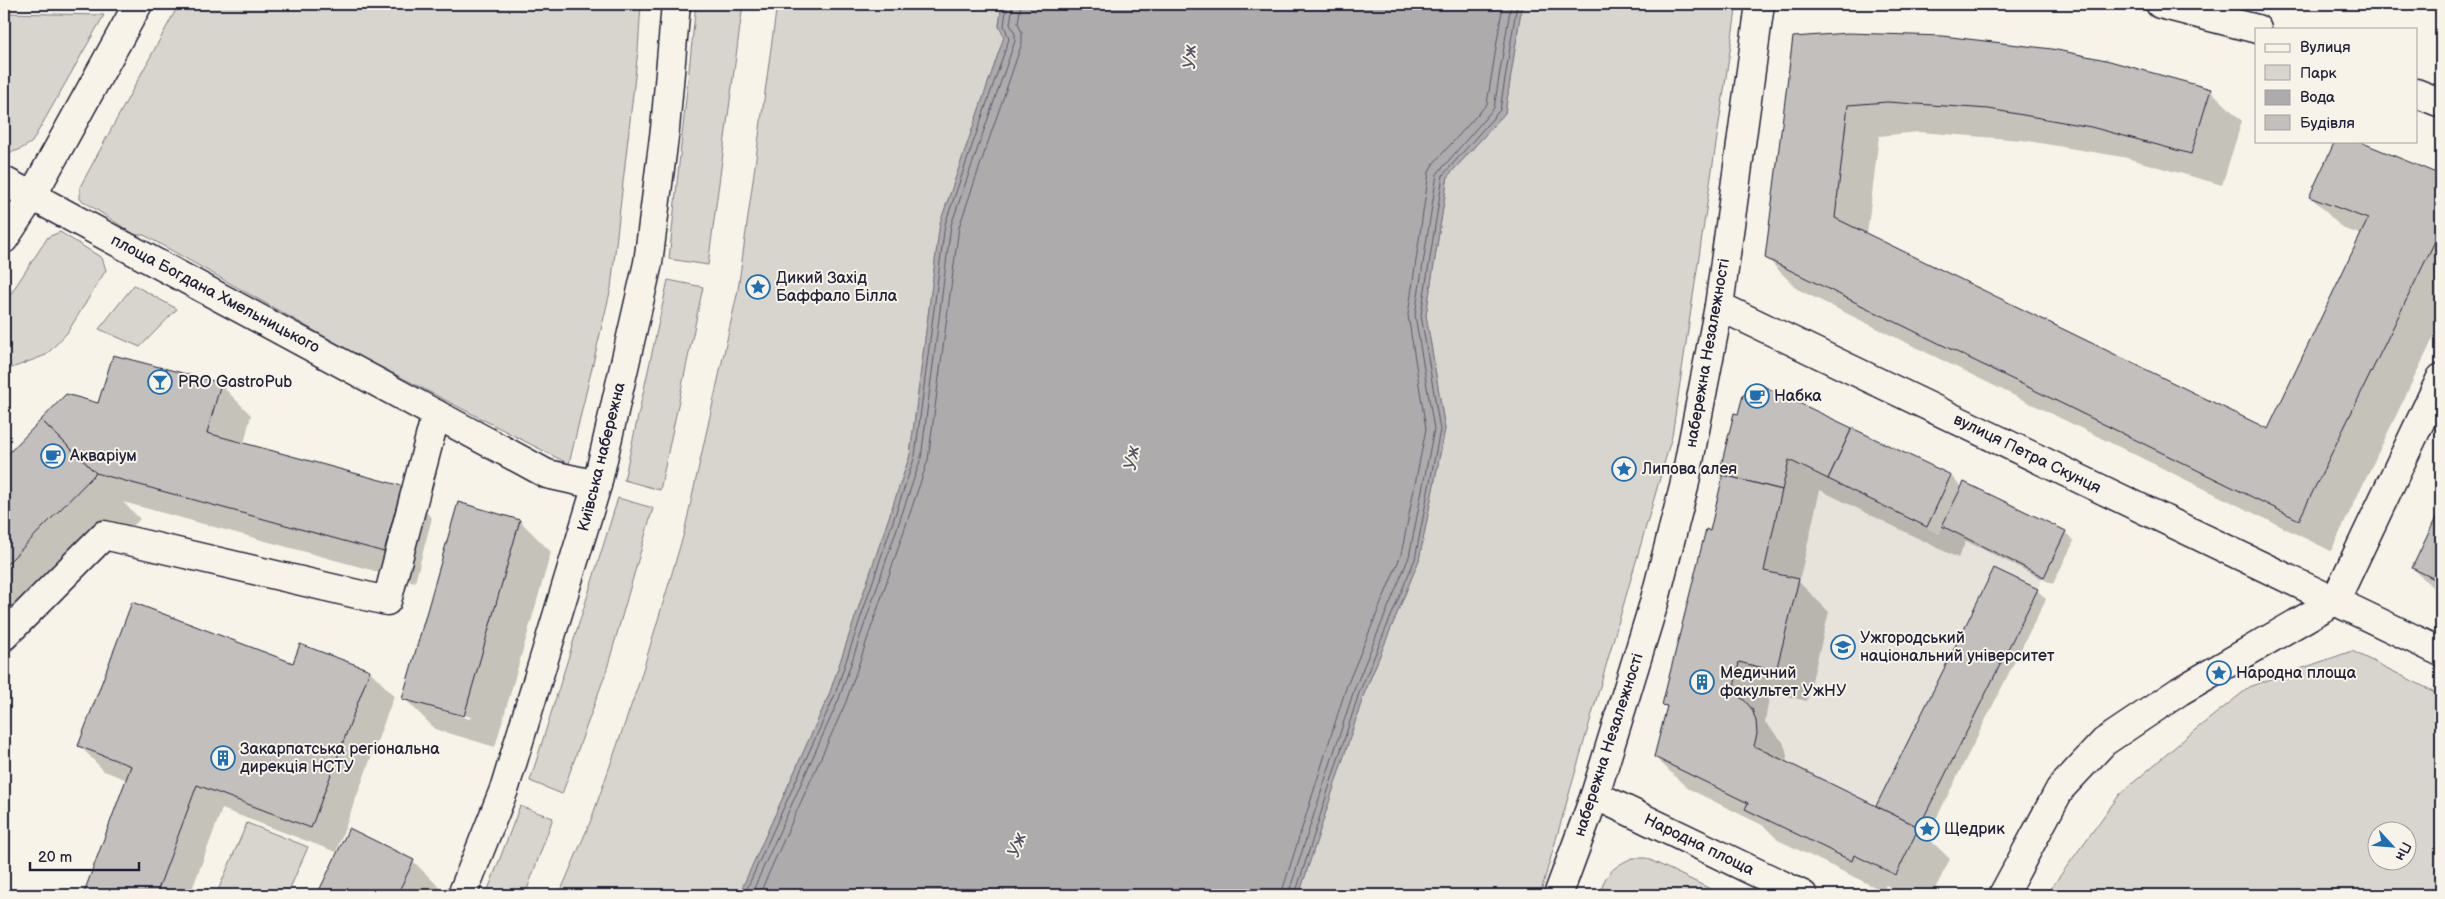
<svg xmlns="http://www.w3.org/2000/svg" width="2445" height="899" viewBox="0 0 2445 899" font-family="'Balsamiq Sans',sans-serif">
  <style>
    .built { fill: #e7e3db }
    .green { fill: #d8d5cf; stroke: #7d7c85; fill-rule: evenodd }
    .water { fill: #aeabad; stroke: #76747f }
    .shadow { fill: #0003; fill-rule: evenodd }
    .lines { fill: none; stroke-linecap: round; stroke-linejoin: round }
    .shore { stroke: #5a5969; stroke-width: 1 }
    .building { fill: #c2bfbd; stroke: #22223b }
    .minor-casing { stroke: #22223b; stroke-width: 31 }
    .major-casing { stroke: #22223b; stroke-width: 31 }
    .minor { stroke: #f7f3e8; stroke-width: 28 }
    .major { stroke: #f7f3e8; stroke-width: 28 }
    .labels { text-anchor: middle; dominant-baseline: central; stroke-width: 4; stroke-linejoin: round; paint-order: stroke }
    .poi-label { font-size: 16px; fill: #22223b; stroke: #f7f3e8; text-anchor: start }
    .street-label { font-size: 16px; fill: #22223b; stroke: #f7f3e8 }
    .water-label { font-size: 18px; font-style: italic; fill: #535263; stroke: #f7f3e8 }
  </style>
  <rect width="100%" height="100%" fill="#f7f3e8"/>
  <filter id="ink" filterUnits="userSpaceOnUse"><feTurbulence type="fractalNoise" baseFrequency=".02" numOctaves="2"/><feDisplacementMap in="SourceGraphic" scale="10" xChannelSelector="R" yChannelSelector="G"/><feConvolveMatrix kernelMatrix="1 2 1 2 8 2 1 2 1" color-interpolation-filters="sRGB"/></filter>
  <g filter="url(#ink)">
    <!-- built -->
    <path class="built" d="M1789,460L1939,534L1964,482L2066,531L1896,875L1855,855L1852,861L1748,803L1654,757L1667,706L1662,705L1706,529L1710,530L1723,475Z"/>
    <!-- green -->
    <g class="green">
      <path d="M179,4H641L638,50L611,288L569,464L356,354L144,235H135L80,199V187Z"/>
      <path d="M696,4H743L708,265L669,259Z"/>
      <path d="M777,4H1002L999,26L1004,37L940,223L910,455L829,695L739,895H559L591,820L639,683L684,533L738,290Z"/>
      <path d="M1522,4H1737L1672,436L1540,895H1299L1364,694L1419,560L1445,429L1426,315L1448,176L1505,113Z"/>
      <path d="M4,13L104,15L32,142C23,148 14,154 4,152Z"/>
      <path d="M60,232L102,258L106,270L67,333L46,355L4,371V304L48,237Z"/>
      <path d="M668,280L703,287L660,490L624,480Z"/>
      <path d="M134,285L177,309L140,347L99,329Z"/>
      <path d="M618,498L653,508L606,672L562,794L530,781Z"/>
      <path d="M2352,651L2441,695V895H2046L2120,794L2195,730L2251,686ZM2378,832H2408V862H2378Z"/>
      <path d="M520,806L553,818L525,895H486Z"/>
      <path d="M247,823L308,847L287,895H216Z"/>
      <path d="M1632,858H1646L1723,895H1601C1602,875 1615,866 1632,858Z"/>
    </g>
    <!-- water -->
    <path class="water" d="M1002,4H1522L1505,113L1448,176L1426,315L1445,429L1419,560L1364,694L1299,895H739L829,695L910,455L940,223L1004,37L999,26Z"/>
    <!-- shadow -->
    <g class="shadow">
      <path d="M1889,35L1998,43L2106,61L2210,90L2242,121L2222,185L2123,157L2022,140L1919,132L1879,136L1867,235L2269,431L2362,235L2342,228L2311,197L2353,141L2441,177V322L2331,551L1797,289L1766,257L1794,38Z"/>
      <path d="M220,384L251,415L244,444L401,487L432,518L415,582L123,502L140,519L4,659V460L67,395L99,404Z"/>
      <path d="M1763,387L1951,476L1963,488L1964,484L2065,532L2074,541L2053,584L1966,541L1958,558L1820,490L1799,582L1829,612L1807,701L1770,692L1765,722L1783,742L1787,753V764L1877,808L2037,590L2046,599L1927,837L1950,859L1932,895H1907L1886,885L1883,891L1778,840L1764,826L1687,788L1655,757L1668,708L1664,704L1724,478L1720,474L1739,415Z"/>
      <path d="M2441,510V596L2413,568Z"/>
      <path d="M520,521L551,552L495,747L435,729L404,698ZM439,708L471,717L470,719L439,710Z"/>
      <path d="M294,665L370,671L394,696L336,852L222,809L190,895H84L127,780L104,771L80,746Z"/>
      <path d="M350,830L413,861L444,892L443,895H318Z"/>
    </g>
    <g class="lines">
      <!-- shore -->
      <g class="shore">
        <path d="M744,895L834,697L915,456L945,224L1009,39L1004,25L1007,4"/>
        <path d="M751,895L839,699L921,458L951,225L1015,41V34L1010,24L1013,4"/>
        <path d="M759,895L846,702L928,460L959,227L1022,43V33L1018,23L1021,4"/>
        <path d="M1281,895L1346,688L1401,555L1426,429L1408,315L1429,172L1433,164L1487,104L1503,4"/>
        <path d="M1288,895L1354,690L1409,557L1434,429L1415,315L1437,174L1494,108L1511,4"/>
        <path d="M1295,895L1359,693L1415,559L1440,430L1421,315L1443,175L1500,110L1517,4"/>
      </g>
    </g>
    <!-- building -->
    <g class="building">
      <path d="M1848,33L1943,36L2052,49L2106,60L2211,89L2191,154L2091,127L1989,109L1887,102L1848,105L1835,218L2268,429L2368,219L2309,197L2335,141H2358L2441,175V229L2299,520L1765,258L1793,37Z"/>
      <path d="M113,355L221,383L207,433L402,486L384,552L96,473L41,420L66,394L98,403Z"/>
      <path d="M1763,386L1852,428L1828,479L1789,460L1782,490L1719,474L1734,413L1738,414L1743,395Z"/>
      <path d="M41,420L96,473L4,567V458Z"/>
      <path d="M1852,428L1951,475L1927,527L1828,479Z"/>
      <path d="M1723,475L1782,490L1764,571L1799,579L1776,671L1739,662L1733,693L1744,700L1752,709L1756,721L1757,734L1754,746L1919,827L1896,875L1854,855L1852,861L1745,809L1748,803L1654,757L1667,706L1662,705L1706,529L1710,531Z"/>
      <path d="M1964,482L2066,531L2044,577L1942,526Z"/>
      <path d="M458,502L520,520L464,716L402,699Z"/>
      <path d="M2441,507V582L2412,568Z"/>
      <path d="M1994,568L2038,589L1919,827L1876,806Z"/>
      <path d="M132,602L293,663L300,644L370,670L311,828L197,785L156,895H83L131,766L78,746Z"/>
      <path d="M349,828L414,860L397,895H317Z"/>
    </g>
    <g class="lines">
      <!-- minor casing -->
      <g class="minor-casing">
        <g id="minor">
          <path d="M2160,4L2257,29"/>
          <path d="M2416,93L2441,103"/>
          <path d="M32,196L547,474L597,485"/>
          <path d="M1719,306L2441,652"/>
          <path d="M2335,601L2441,378"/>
          <path d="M4,636L104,535L387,601L436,414"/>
          <path d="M1595,795L1803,895"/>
          <path d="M462,895L505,787L597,485L648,263L665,129L676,4"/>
          <path d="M1558,895L1595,795L1654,603L1684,487L1719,306L1760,4"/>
          <path d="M2003,895L2060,789L2104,742L2180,691L2335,601"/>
        </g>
      </g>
      <!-- major casing -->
      <g class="major-casing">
        <g id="major">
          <path d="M4,181L32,196"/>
          <path d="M4,239L32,196L138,4"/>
        </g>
      </g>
      <!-- minor -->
      <use href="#minor" class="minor"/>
      <!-- major -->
      <use href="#major" class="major"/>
    </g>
  </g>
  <!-- icons -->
  <defs>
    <g id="sight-ring" transform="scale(1.25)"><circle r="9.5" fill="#f7f3e8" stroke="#1f6fb2" stroke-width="1.5"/><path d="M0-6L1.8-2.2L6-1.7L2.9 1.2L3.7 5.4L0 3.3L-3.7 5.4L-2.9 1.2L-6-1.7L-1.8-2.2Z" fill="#1f6fb2"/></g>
    <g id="bar-ring" transform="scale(1.25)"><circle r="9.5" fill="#f7f3e8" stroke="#1f6fb2" stroke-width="1.5"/><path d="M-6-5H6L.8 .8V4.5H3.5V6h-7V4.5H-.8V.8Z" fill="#1f6fb2"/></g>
    <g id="cafe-ring" transform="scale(1.25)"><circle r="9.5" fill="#f7f3e8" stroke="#1f6fb2" stroke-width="1.5"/><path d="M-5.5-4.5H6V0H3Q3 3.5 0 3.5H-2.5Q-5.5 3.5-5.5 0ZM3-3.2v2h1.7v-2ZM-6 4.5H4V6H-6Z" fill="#1f6fb2"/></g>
    <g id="university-ring" transform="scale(1.25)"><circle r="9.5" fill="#f7f3e8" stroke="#1f6fb2" stroke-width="1.5"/><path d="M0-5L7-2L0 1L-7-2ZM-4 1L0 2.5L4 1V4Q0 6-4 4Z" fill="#1f6fb2"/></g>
    <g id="building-ring" transform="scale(1.25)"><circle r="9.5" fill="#f7f3e8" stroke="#1f6fb2" stroke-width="1.5"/><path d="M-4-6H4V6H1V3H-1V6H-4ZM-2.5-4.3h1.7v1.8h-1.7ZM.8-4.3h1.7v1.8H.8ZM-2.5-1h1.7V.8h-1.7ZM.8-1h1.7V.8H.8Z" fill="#1f6fb2"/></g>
  </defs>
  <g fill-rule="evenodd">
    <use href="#sight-ring" x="758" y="287"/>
    <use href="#bar-ring" x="160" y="382"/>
    <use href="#cafe-ring" x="1757" y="396"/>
    <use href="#cafe-ring" x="53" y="456"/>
    <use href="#sight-ring" x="1624" y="469"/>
    <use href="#university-ring" x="1843" y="647"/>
    <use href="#sight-ring" x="2219" y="673"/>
    <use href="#building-ring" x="1702" y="682"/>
    <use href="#building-ring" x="223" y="758"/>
    <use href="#sight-ring" x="1927" y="829"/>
  </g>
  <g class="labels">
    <!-- poi labels -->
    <g class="poi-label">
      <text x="776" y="278">Дикий Захід<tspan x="776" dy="18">Баффало Білла</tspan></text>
      <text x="178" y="382">PRO GastroPub</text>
      <text x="1774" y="396">Набка</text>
      <text x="70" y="456">Акваріум</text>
      <text x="1642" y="469">Липова алея</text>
      <text x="1860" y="638">Ужгородський<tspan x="1860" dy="18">національний університет</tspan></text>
      <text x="1720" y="673">Медичний<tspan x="1720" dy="18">факультет УжНУ</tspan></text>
      <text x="2236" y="673">Народна площа</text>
      <text x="240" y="749">Закарпатська регіональна<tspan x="240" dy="18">дирекція НСТУ</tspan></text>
      <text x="1944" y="829">Щедрик</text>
    </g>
    <!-- street labels -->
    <g class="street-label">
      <text transform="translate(215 294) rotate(28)">площа Богдана Хмельницького</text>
      <text transform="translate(1708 353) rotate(-80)">набережна Незалежності</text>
      <text transform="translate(2027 454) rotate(26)">вулиця Петра Скунця</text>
      <text transform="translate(602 457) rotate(-76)">Київська набережна</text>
      <text transform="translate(1609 745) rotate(-72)">набережна Незалежності</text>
      <text transform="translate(1699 845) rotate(26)">Народна площа</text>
    </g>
    <!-- water labels -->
    <g class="water-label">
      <text transform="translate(1190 57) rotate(-88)">Уж</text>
      <text transform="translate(1132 458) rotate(-81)">Уж</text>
      <text transform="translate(1017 845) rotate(-70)">Уж</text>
    </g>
  </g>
  <!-- margin -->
  <rect width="2445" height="899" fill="none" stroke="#f7f3e8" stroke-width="20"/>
  <rect x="10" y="10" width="2425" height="879" fill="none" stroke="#22223b" stroke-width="2" filter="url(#ink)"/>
  <!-- legend -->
  <rect x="2255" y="28" width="162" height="115" fill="#f7f3e8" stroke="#a29fa3"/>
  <rect x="2265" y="44" width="25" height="8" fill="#f7f3e8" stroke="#a29fa3"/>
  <text x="2300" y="52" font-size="15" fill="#22223b">Вулиця</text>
  <rect x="2265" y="65" width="25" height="15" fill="#d8d5cf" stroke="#a29fa3"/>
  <text x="2300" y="78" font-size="15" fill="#22223b">Парк</text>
  <rect x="2265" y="90" width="25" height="15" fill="#aeabad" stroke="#a29fa3"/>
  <text x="2300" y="102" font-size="15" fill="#22223b">Вода</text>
  <rect x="2265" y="115" width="25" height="15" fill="#c2bfbd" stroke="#a29fa3"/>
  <text x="2300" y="128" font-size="15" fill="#22223b">Будівля</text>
  <!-- north arrow -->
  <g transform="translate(2392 846) rotate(116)"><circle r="24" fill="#f7f3e8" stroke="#a29fa3"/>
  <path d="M0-4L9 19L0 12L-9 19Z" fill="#1f6fb2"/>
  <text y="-8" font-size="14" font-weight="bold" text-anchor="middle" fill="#22223b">Пн</text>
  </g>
  <!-- scale -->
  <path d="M30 862v8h109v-8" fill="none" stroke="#22223b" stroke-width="2.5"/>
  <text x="38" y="862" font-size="15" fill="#22223b" stroke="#f7f3e8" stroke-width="4" paint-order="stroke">20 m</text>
</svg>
